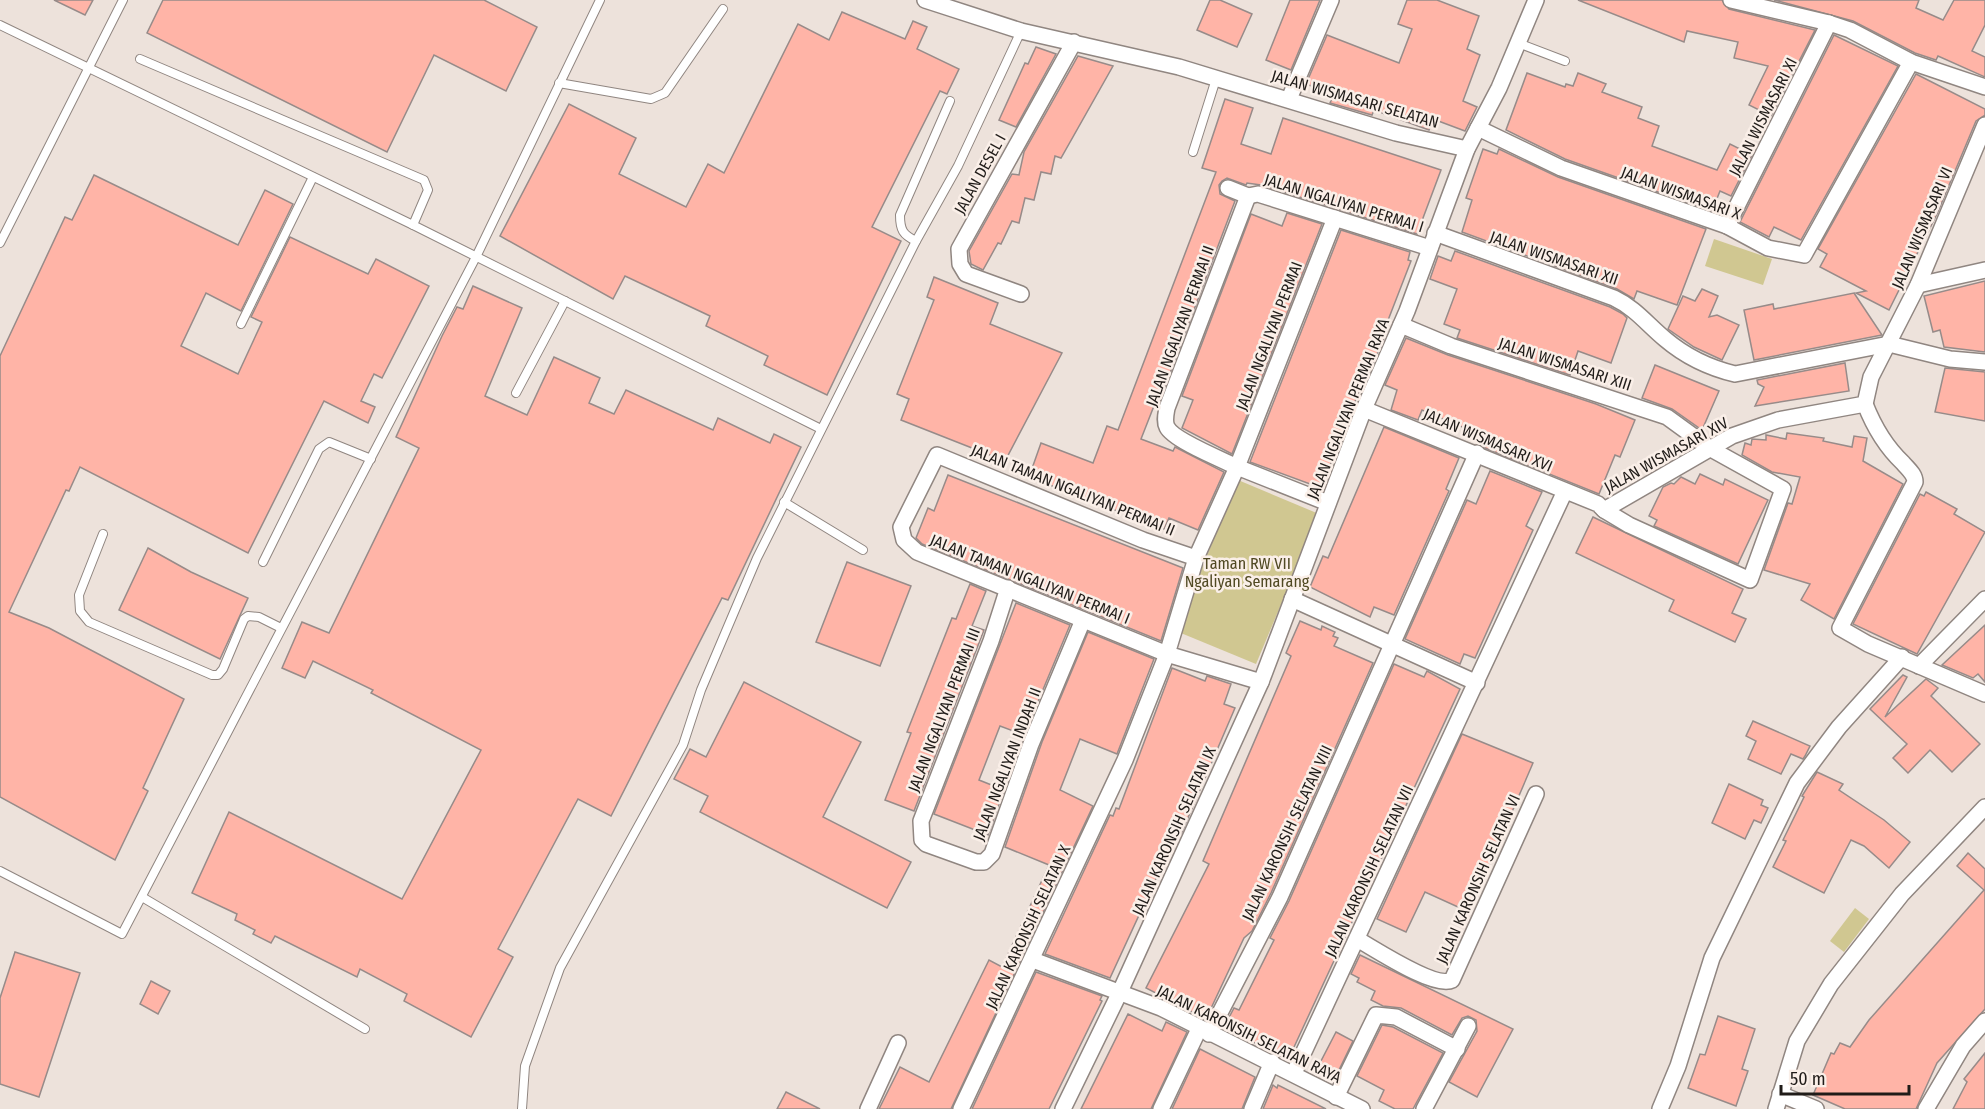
<svg xmlns="http://www.w3.org/2000/svg" width="1985" height="1109" viewBox="0 0 1985 1109" font-family="'Fira Sans Condensed',sans-serif">
  <style>
    .green { fill: #d0c791 }
    .building { fill: #ffb4a7; stroke: #978b89; stroke-width: 1.5 }
    .lines { fill: none; stroke-linecap: round; stroke-linejoin: round }
    .service-casing { stroke: #908681; stroke-width: 10 }
    .minor-casing { stroke: #908681; stroke-width: 18 }
    .service { stroke: #fff; stroke-width: 8 }
    .minor { stroke: #fff; stroke-width: 15 }
    .labels { text-anchor: middle; dominant-baseline: central; stroke-width: 5; stroke-linejoin: round; paint-order: stroke }
    .street-label { font-size: 16px; fill: #201c19; stroke: #faefe8 }
    .park-label { font-size: 16px; fill: #504923; stroke: #faefe8 }
  </style>
  <rect width="100%" height="100%" fill="#ede2db"/>
  <!-- green -->
  <g class="green">
    <path d="M1714,239L1772,259L1763,285L1705,266Z"/>
    <path d="M1238,480L1319,514L1256,664L1176,631Z"/>
    <path d="M1855,908L1869,919L1844,952L1830,941Z"/>
  </g>
  <!-- building -->
  <g class="building">
    <path d="M54,0H93L85,15Z"/>
    <path d="M163,0H484L537,27L506,91L434,55L387,152L147,33Z"/>
    <path d="M1210,0H1220L1252,14L1237,47L1197,30Z"/>
    <path d="M1290,0H1320L1291,70L1266,60Z"/>
    <path d="M1407,0H1437L1479,16L1467,49L1480,55L1463,101L1477,107L1465,131L1433,119L1429,130L1374,110L1372,115L1330,103L1334,94L1306,84L1327,35L1399,63L1412,29L1398,24Z"/>
    <path d="M1578,0H1722L1729,9L1815,30L1771,116L1749,105L1768,66L1734,58L1738,42L1687,31L1684,42Z"/>
    <path d="M1774,0H1919L1916,8L1943,20L1954,0H1985V25L1972,51L1985,57V77L1938,56L1936,60L1915,53L1853,21Z"/>
    <path d="M842,12L905,39L913,21L927,27L917,49L959,69L947,94L940,91L872,227L901,241L827,395L764,365L768,356L706,326L710,316L625,276L613,299L500,236L569,104L636,138L619,174L686,207L708,164L724,173L798,24L829,40Z"/>
    <path d="M1834,35L1898,66L1801,240L1774,227L1769,237L1740,222Z"/>
    <path d="M1036,47L1056,54L1016,127L999,120L1025,63L1028,64Z"/>
    <path d="M1078,56L1113,66L1061,158L1055,156L1051,174L1041,172L1034,200L1025,198L1019,223L1012,221L1001,244L998,243L983,270L971,264L969,251L1012,174L1019,175L1024,152Z"/>
    <path d="M1527,73L1565,87L1566,84L1573,86L1578,73L1606,84L1602,92L1642,107L1638,118L1659,126L1652,146L1717,170L1730,144L1752,155L1731,196L1720,191L1712,211L1565,159L1506,130Z"/>
    <path d="M1916,74L1985,109V115L1976,121L1937,214L1889,310L1856,293L1866,291L1820,267L1827,254L1818,249Z"/>
    <path d="M1225,99L1253,108L1241,144L1271,154L1283,118L1441,170L1417,234L1261,185L1247,183L1246,185L1227,178L1222,181L1219,185L1220,194L1235,201L1164,389L1161,388L1141,439L1173,451L1175,447L1224,472L1198,530L1169,518L1164,529L1029,477L1041,443L1093,463L1107,426L1118,430L1216,172L1202,168Z"/>
    <path d="M1483,149L1497,154L1499,149L1558,177L1706,229L1677,305L1637,291L1634,299L1617,289L1462,232L1472,200L1466,198Z"/>
    <path d="M94,175L238,245L265,190L293,204L241,311L206,293L181,346L238,374L262,322L251,317L290,237L368,274L376,259L429,286L382,378L374,374L361,401L375,407L368,423L324,401L248,553L80,467L69,491L66,490L9,612L49,628L184,699L143,788L148,791L115,860L0,797V356L65,217L72,220Z"/>
    <path d="M1287,213L1322,224L1232,454L1182,428L1193,400L1182,396L1251,214L1282,226Z"/>
    <path d="M1341,230L1410,252L1408,260L1411,261L1385,328L1388,329L1367,377L1365,376L1321,488L1250,462Z"/>
    <path d="M1455,251L1610,307L1623,314L1627,318L1611,363L1578,351L1570,375L1457,338L1460,330L1444,324L1457,289L1430,279L1438,256L1451,261Z"/>
    <path d="M934,277L998,303L990,324L1062,353L1005,461L901,420L909,399L897,394L934,300L927,297Z"/>
    <path d="M1985,281V352L1944,347L1940,330L1933,332L1924,296Z"/>
    <path d="M473,286L522,308L485,396L527,415L554,357L600,378L589,403L614,414L626,390L713,430L718,418L770,443L774,434L801,447L728,600L722,598L611,816L578,799L498,949L513,957L471,1037L404,1001L407,994L360,969L357,977L275,936L271,943L253,934L255,930L235,920L237,914L192,893L229,812L402,899L481,750L371,693L373,690L313,661L305,678L282,668L302,622L329,633L419,448L396,437L442,336L457,307L463,309Z"/>
    <path d="M1702,289L1718,296L1709,317L1717,315L1739,325L1722,360L1694,347L1668,329L1683,296L1695,301Z"/>
    <path d="M1854,293L1882,335L1754,360L1744,310L1773,304L1774,309Z"/>
    <path d="M1406,338L1448,355L1596,404L1635,420L1620,457L1615,455L1599,494L1485,448L1483,445L1486,437L1422,410L1418,420L1391,410L1397,390L1385,385Z"/>
    <path d="M1845,363L1849,391L1755,406L1764,387L1758,384L1757,380Z"/>
    <path d="M1655,365L1719,391L1702,430L1672,409L1642,398Z"/>
    <path d="M1945,368L1985,372V421L1935,412Z"/>
    <path d="M1384,427L1459,458L1446,489L1449,491L1394,615L1374,607L1370,617L1310,587L1323,556L1328,558Z"/>
    <path d="M1787,433L1824,438L1823,441L1852,447L1854,436L1867,438L1863,461L1903,484L1834,619L1801,600L1810,584L1764,570L1788,503L1792,504L1800,477L1772,472L1742,455L1745,443L1751,445L1752,439L1766,440V435L1786,439Z"/>
    <path d="M1490,471L1542,492L1526,526L1533,530L1475,658L1464,654L1460,664L1405,639L1467,500L1476,504Z"/>
    <path d="M1700,474L1723,485L1725,479L1768,500L1738,564L1654,526L1657,520L1649,516L1663,487L1671,483L1674,484L1681,477L1695,484Z"/>
    <path d="M948,475L1183,568L1161,641L922,544L916,538L928,508L934,511Z"/>
    <path d="M1926,492L1957,509L1954,514L1985,532L1917,654L1853,624L1920,494L1924,496Z"/>
    <path d="M1593,517L1743,589L1732,613L1746,619L1735,642L1669,611L1674,600L1576,553Z"/>
    <path d="M148,548L191,572L248,598L220,659L119,610Z"/>
    <path d="M847,562L911,586L880,666L816,642Z"/>
    <path d="M970,584L986,591L972,626L984,630L914,811L885,800L911,733L907,732L952,618L956,619Z"/>
    <path d="M1016,603L1070,625L1024,735L1000,726L979,780L1004,790L988,835L934,814Z"/>
    <path d="M1300,621L1321,630L1322,626L1335,632L1333,636L1338,638L1334,646L1373,663L1271,893L1252,931L1244,938L1206,1019L1146,988L1209,864L1203,861L1291,656L1286,653Z"/>
    <path d="M1985,625V682L1978,674L1973,678L1942,665Z"/>
    <path d="M1088,632L1154,659L1117,754L1080,739L1060,790L1093,806L951,1109H879L900,1067L929,1082L989,960L1002,967L1049,865L1005,847L1042,742Z"/>
    <path d="M1394,664L1424,677L1427,671L1460,689L1288,1060L1224,1027L1234,1008L1239,1010L1274,940L1270,938L1289,901Z"/>
    <path d="M1172,668L1205,681L1207,676L1231,684L1224,704L1235,708L1181,834L1177,833L1110,978L1045,954L1110,815L1113,816L1116,808L1119,809Z"/>
    <path d="M1903,675L1907,677L1885,717L1926,679L1938,688L1931,696L1980,744L1952,772L1930,750L1908,773L1893,758L1907,744L1870,709Z"/>
    <path d="M744,682L861,742L823,817L911,862L887,908L700,812L708,796L674,779L690,749L706,757Z"/>
    <path d="M1753,721L1810,746L1805,756L1803,759L1791,754L1781,774L1748,759L1756,741L1746,736Z"/>
    <path d="M1462,734L1533,763L1469,912L1425,892L1406,932L1377,919Z"/>
    <path d="M1817,772L1843,784L1839,790L1884,820L1910,842L1889,868L1864,846L1851,840L1824,893L1773,867L1786,841L1783,840L1804,797L1802,796Z"/>
    <path d="M1729,784L1763,800L1761,805L1768,808L1761,823L1754,820L1745,839L1712,823Z"/>
    <path d="M1968,853L1985,869V1009L1937,1063L1916,1109H1845L1813,1095L1831,1053L1834,1054L1840,1043L1850,1047L1869,1020L1984,890L1957,866Z"/>
    <path d="M15,952L80,973L39,1097L0,1084V998Z"/>
    <path d="M1360,955L1513,1029L1477,1097L1449,1082L1477,1031L1476,1020L1468,1016L1462,1018L1452,1035L1401,1008L1383,1006L1371,1000L1375,991L1357,982L1359,978L1351,974Z"/>
    <path d="M1036,972L1102,996L1100,1000L1102,1001L1049,1109H972Z"/>
    <path d="M151,981L170,991L158,1014L140,1004Z"/>
    <path d="M1128,1014L1162,1031L1166,1022L1187,1032L1151,1109H1081Z"/>
    <path d="M1718,1016L1755,1029L1742,1069L1748,1071L1736,1106L1688,1088L1700,1054L1705,1055Z"/>
    <path d="M1382,1025L1393,1027L1443,1053L1413,1109H1395L1379,1101L1384,1090L1357,1076Z"/>
    <path d="M1336,1032L1353,1041L1338,1072L1320,1063Z"/>
    <path d="M1200,1049L1255,1077L1242,1109H1172Z"/>
    <path d="M1985,1053V1109H1953L1967,1082L1964,1079Z"/>
    <path d="M1273,1085L1277,1088L1278,1085L1326,1109H1263Z"/>
    <path d="M786,1092L820,1109H777Z"/>
  </g>
  <g class="lines">
    <!-- service casing -->
    <g class="service-casing">
      <g id="service">
        <path d="M0,25L413,225L821,429"/>
        <path d="M1518,43L1565,61"/>
        <path d="M140,59L424,180L428,190L413,225"/>
        <path d="M559,83L651,99L665,93L723,9"/>
        <path d="M1193,152L1216,79"/>
        <path d="M916,241C903,235 900,230 900,215L950,101"/>
        <path d="M0,243L123,0"/>
        <path d="M241,324L313,177"/>
        <path d="M516,393L565,301"/>
        <path d="M784,502L863,550"/>
        <path d="M103,534L79,595L80,611L89,622L212,675H218L223,669L244,619L248,616L259,617L281,628"/>
        <path d="M263,562L319,449L329,442L371,459"/>
        <path d="M0,871L122,934L476,257L600,0"/>
        <path d="M142,897L365,1029"/>
        <path d="M522,1109L525,1066L560,968L683,745L701,690L757,558L916,241L958,166L1021,31"/>
      </g>
    </g>
    <!-- minor casing -->
    <g class="minor-casing">
      <g id="minor">
        <path d="M925,0L1021,31L1179,67L1396,133L1467,149"/>
        <path d="M1731,0L1829,23L1850,30L1911,62L1985,87"/>
        <path d="M1289,99L1331,0"/>
        <path d="M1478,128L1561,168L1727,226L1768,248L1804,255L1911,62"/>
        <path d="M1228,188L1248,196"/>
        <path d="M1248,196L1167,408C1166,414 1164,421 1167,427C1173,440 1223,460 1237,467L1335,218"/>
        <path d="M1248,196L1258,194L1430,248"/>
        <path d="M1727,226L1829,23"/>
        <path d="M1435,233L1614,298C1635,308 1647,324 1665,339C1685,356 1710,368 1735,374L1889,344L1950,359L1985,362"/>
        <path d="M1918,285L1985,270"/>
        <path d="M1021,294L966,274L960,264L959,249L1074,42"/>
        <path d="M1401,325L1451,346L1667,417L1711,449L1783,489L1750,580L1629,525L1604,510"/>
        <path d="M1865,404C1874,427 1885,446 1903,463C1908,469 1915,474 1915,482L1840,628L1868,644L1985,694"/>
        <path d="M1364,409L1598,504L1604,510L1732,436L1778,420L1865,404L1871,377L1918,285L1985,125"/>
        <path d="M1008,588L991,641L921,821L922,840L926,844L976,862H984L992,854L1031,744L1083,620"/>
        <path d="M1292,599L1477,683"/>
        <path d="M1919,666L1985,599"/>
        <path d="M1261,682L1167,654L1196,558L1237,467L1328,503"/>
        <path d="M1357,939C1375,949 1435,989 1452,980L1536,794"/>
        <path d="M1033,960L1161,1008L1362,1109"/>
        <path d="M1209,1034L1280,897L1477,453"/>
        <path d="M1294,1073L1565,491"/>
        <path d="M1780,1094L1816,1109"/>
        <path d="M1336,1097L1376,1015L1396,1017L1457,1049"/>
        <path d="M868,1109L898,1043"/>
        <path d="M961,1109L1125,760L1167,654L917,552L904,540L901,527L937,455L1143,540L1196,558"/>
        <path d="M1063,1109L1119,994L1261,682L1364,409L1407,311L1467,149L1499,88L1536,0"/>
        <path d="M1161,1109L1199,1029"/>
        <path d="M1252,1109L1272,1062"/>
        <path d="M1424,1109L1468,1026"/>
        <path d="M1660,1109L1678,1066L1712,958L1797,783L1839,727L1902,657"/>
        <path d="M1776,1109L1797,1041L1831,984L1902,894L1985,807"/>
        <path d="M1926,1109L1963,1046L1985,1021"/>
      </g>
    </g>
    <!-- service -->
    <use href="#service" class="service"/>
    <!-- minor -->
    <use href="#minor" class="minor"/>
  </g>
  <g class="labels">
    <!-- street labels -->
    <g class="street-label">
      <text transform="translate(1355 99) rotate(16)">JALAN WISMASARI SELATAN</text>
      <text transform="translate(1763 117) rotate(-63)">JALAN WISMASARI XI</text>
      <text transform="translate(980 174) rotate(-61)">JALAN DESEL I</text>
      <text transform="translate(1681 193) rotate(20)">JALAN WISMASARI X</text>
      <text transform="translate(1344 203) rotate(17)">JALAN NGALIYAN PERMAI I</text>
      <text transform="translate(1922 228) rotate(-67)">JALAN WISMASARI VI</text>
      <text transform="translate(1554 258) rotate(19)">JALAN WISMASARI XII</text>
      <text transform="translate(1180 326) rotate(-70)">JALAN NGALIYAN PERMAI II</text>
      <text transform="translate(1269 336) rotate(-69)">JALAN NGALIYAN PERMAI</text>
      <text transform="translate(1565 364) rotate(18)">JALAN WISMASARI XIII</text>
      <text transform="translate(1348 409) rotate(-68)">JALAN NGALIYAN PERMAI RAYA</text>
      <text transform="translate(1488 440) rotate(23)">JALAN WISMASARI XVI</text>
      <text transform="translate(1666 455) rotate(-29)">JALAN WISMASARI XIV</text>
      <text transform="translate(1073 490) rotate(22)">JALAN TAMAN NGALIYAN PERMAI II</text>
      <text transform="translate(1030 579) rotate(22)">JALAN TAMAN NGALIYAN PERMAI I</text>
      <text transform="translate(944 710) rotate(-69)">JALAN NGALIYAN PERMAI III</text>
      <text transform="translate(1007 764) rotate(-69)">JALAN NGALIYAN INDAH II</text>
      <text transform="translate(1174 831) rotate(-66)">JALAN KARONSIH SELATAN IX</text>
      <text transform="translate(1287 833) rotate(-65)">JALAN KARONSIH SELATAN VIII</text>
      <text transform="translate(1369 871) rotate(-65)">JALAN KARONSIH SELATAN VII</text>
      <text transform="translate(1478 879) rotate(-66)">JALAN KARONSIH SELATAN VI</text>
      <text transform="translate(1028 927) rotate(-65)">JALAN KARONSIH SELATAN X</text>
      <text transform="translate(1249 1034) rotate(26)">JALAN KARONSIH SELATAN RAYA</text>
    </g>
    <!-- park labels -->
    <g class="park-label">
      <text x="1247" y="563">Taman RW VII<tspan x="1247" dy="18">Ngaliyan Semarang</tspan></text>
    </g>
  </g>
  <!-- scale -->
  <path d="M1781 1085v9h128v-9" fill="none" stroke="#201c19" stroke-width="3"/>
  <text x="1790" y="1085" font-size="18" fill="#201c19" stroke="#faefe8" stroke-width="4.5" paint-order="stroke">50 m</text>
</svg>
